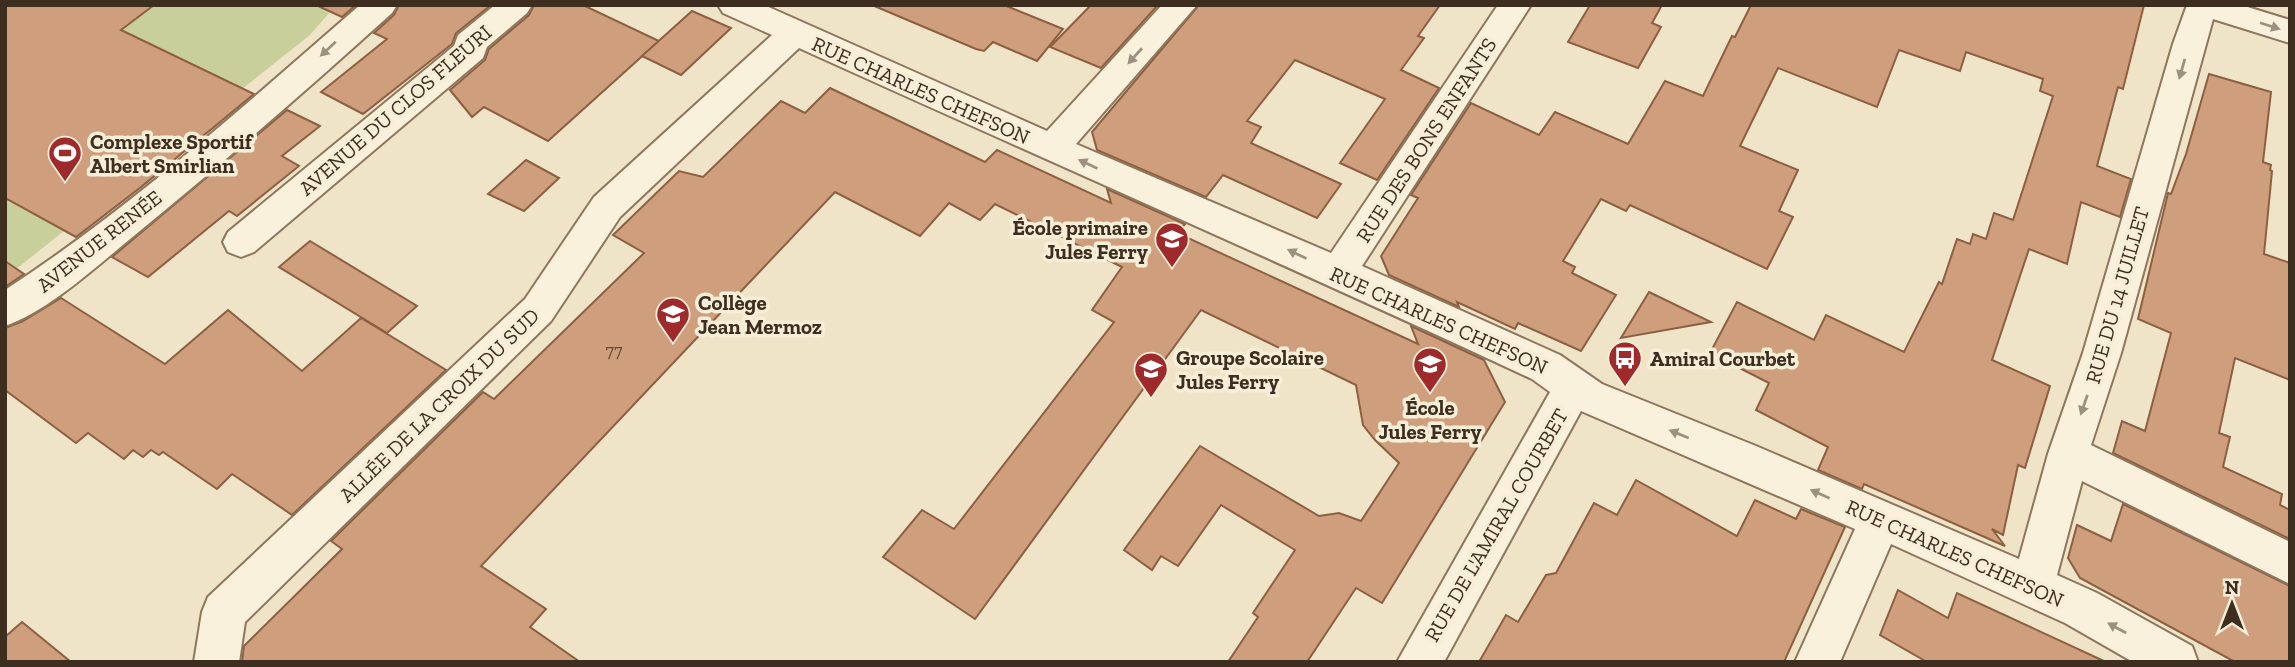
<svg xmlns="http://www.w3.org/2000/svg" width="2295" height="667" viewBox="0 0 2295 667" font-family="'Zilla Slab',serif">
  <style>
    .green { fill: #c9cf9b }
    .building { fill: #cf9f7d; stroke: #8d5f41; stroke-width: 2 }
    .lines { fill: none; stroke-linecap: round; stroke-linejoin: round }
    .minor-casing { stroke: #8d765c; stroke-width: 4 }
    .minor { fill: #faf1dc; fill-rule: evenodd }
    .oneway { fill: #9c907e }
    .labels { text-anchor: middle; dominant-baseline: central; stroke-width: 7; stroke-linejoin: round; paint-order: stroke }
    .number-label { font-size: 18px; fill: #624a37 }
    .street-label { font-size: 21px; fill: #3d2e20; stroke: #f7eed8 }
    .poi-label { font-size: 21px; font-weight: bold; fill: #3d2e20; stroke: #f7eed8; text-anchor: start }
  </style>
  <rect width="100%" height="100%" fill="#f0e4c8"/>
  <!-- green -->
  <path class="green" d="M5,5H336L310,35L5,278Z"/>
  <!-- building -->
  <g class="building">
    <path d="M5,5H154L121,30L254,94L141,187L76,237L5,198Z"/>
    <path d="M316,5H356L342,17Z"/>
    <path d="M399,5H491L456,33L452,44L363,114L321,92L387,39L374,33L394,15Z"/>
    <path d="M534,5H583L659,41L548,141L484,107L472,117L450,90L485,60L489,49L529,15Z"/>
    <path d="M872,5H1004L1063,29L1037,61L993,42L984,51L976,49Z"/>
    <path d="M1091,5H1158L1101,68L1050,47Z"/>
    <path d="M1199,5H1440L1418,36L1424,38L1401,70L1439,88L1377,180L1340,163L1385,99L1295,60L1247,121L1261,127L1251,143L1341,184L1317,218L1223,175L1206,197L1097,150L1092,132Z"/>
    <path d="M1590,5H1662L1652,23L1661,27L1638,68L1568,42Z"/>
    <path d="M1751,5H2144L2123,89L2118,87L2097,166L2131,179L2120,217L2081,202L2067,264L2029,249L1992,360L2050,386L2025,468L2018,465L2003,535L1992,529L2005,546L1864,484L1862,489L1818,470L1828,447L1756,410L1769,383L1710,353L1737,302L1814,340L1826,315L1904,352L1939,282L1942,284L1957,239L1970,244L1973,234L1986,239L1994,213L2013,220L2053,96L2040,91L2043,79L1966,52L1960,71L1899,50L1877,107L1778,68L1740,146L1798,170L1779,211L1793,217L1767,269L1630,205L1626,211L1601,199L1563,261L1575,267L1572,273L1616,295L1581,351L1518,323L1515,329L1457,302L1459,307L1389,275L1381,256L1418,198L1411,195L1471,103L1539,135L1555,112L1628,144L1665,81L1703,96L1732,36L1735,37Z"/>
    <path d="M692,11L731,28L681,75L642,56Z"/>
    <path d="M2209,74L2271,92L2263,162L2271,165L2270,170L2272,171L2264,254L2290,263V380L2235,358L2219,433L2230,437L2223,467L2282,494L2280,505L2290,510V539L2113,453L2122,421L2145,431L2171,333L2138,319L2168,193L2171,194L2186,154Z"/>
    <path d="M830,88L985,162L997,150L1111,203L1107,189L1185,224L1177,233L1418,344L1411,326L1484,360L1505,402L1382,603L1356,588L1307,662H1228L1258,617L1253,613L1295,550L1221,505L1178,566L1161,556L1152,570L1124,550L1200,446L1319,516L1339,513L1361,521L1399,463L1375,440L1363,425L1356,385L1201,310L975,619L883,557L922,510L954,529L1114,322L1092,310L1122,267L995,204L980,220L949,203L920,236L835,192L481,566L546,609L530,627L580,662H242L244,646L342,549L331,541L483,392L494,399L644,253L613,235L679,171L703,177L781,101L805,113Z"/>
    <path d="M287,110L320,126L282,156L299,166L237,216L229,211L148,277L112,257Z"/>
    <path d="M526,160L559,178L524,211L488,194Z"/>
    <path d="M310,241L417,306L387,333L279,267Z"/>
    <path d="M5,261L24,274L5,287Z"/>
    <path d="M1649,292L1711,322L1621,338Z"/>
    <path d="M61,298L165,364L228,310L302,371L361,318L446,370L292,515L232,474L217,489L163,452L159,455L151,450L143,457L133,450L124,459L88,433L76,443L5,390V328L23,321Z"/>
    <path d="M1636,480L1737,536L1755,500L1796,519L1801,509L1845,527L1784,662H1479L1506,615L1518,622L1546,575L1556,573L1594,503L1617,515Z"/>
    <path d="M2123,504L2290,586V662H2235L2080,578L2068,558L2077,525L2111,541Z"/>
    <path d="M1898,590L1948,618L1957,593L2106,662H1927L1880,635Z"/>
    <path d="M22,622L71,662H5V637Z"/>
  </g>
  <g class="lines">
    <!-- minor casing -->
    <g class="minor-casing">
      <g id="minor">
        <path d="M360,5H397L392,13C308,89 223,163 135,235C99,264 49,311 5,326V290C132,207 246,104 360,5Z"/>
        <path d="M495,5H532L527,13L487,47L483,58L254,252L241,257L228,252L223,242L228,232L454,46L458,35Z"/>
        <path d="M718,5H764L1047,131L1162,5H1197L1076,144L1331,253L1498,5H1531L1362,266L1560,355L1602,384L1756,446L2019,559L2048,454L2083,353L2173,44L2187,5H2241L2290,20V43L2213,19L2121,353L2091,445L2290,542V584L2082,481L2057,575L2097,593L2192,646L2198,662H2133L2065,623L1891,544L1840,662H1795L1855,529L1581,411L1444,662H1397L1550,392L1532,379C1289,266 1044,159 799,48L620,217L551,321L245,622L239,662H194L202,612L208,597L525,299L594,197L772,35L723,13Z"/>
      </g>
    </g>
    <!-- minor -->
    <use href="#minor" class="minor"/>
  </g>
  <!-- one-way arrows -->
  <defs><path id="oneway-solid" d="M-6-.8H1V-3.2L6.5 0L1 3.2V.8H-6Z" transform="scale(1.75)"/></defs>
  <g class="oneway">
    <use href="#oneway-solid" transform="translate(2270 26) rotate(18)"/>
    <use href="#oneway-solid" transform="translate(328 49) rotate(137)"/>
    <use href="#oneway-solid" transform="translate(1135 56) rotate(132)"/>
    <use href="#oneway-solid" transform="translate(2182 69) rotate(106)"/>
    <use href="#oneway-solid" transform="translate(1088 164) rotate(-155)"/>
    <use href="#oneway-solid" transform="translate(1297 254) rotate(-154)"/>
    <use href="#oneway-solid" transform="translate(2084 405) rotate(109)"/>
    <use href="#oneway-solid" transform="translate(1679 434) rotate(-158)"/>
    <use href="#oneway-solid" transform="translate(1820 494) rotate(-156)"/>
    <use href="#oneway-solid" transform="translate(2117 628) rotate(-151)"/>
  </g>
  <!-- icons -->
  <defs>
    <g id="stadium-pin" transform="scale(1.75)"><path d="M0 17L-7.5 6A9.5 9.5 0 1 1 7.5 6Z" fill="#9e2a2b" stroke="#f7eed8"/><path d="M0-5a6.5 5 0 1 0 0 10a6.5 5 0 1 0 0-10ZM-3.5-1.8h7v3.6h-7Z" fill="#fff"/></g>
    <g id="school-pin" transform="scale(1.75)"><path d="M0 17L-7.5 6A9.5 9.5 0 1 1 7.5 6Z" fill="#9e2a2b" stroke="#f7eed8"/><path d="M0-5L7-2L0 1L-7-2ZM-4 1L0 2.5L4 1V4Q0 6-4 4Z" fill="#fff"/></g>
    <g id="bus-pin" transform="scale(1.75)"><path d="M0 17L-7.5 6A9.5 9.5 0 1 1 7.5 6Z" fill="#9e2a2b" stroke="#f7eed8"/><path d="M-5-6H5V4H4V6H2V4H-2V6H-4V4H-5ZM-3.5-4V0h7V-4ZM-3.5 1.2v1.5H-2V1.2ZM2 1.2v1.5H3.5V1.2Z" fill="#fff"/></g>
  </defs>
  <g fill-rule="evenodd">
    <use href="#stadium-pin" x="65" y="153"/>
    <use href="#school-pin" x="1172" y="239"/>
    <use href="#school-pin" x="673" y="314"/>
    <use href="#bus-pin" x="1625" y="358"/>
    <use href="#school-pin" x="1430" y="364"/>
    <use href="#school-pin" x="1151" y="369"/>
  </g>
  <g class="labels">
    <!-- number labels -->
    <g class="number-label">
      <text x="614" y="351">77</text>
    </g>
    <!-- street labels -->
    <g class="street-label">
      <text transform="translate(921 90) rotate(24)">RUE CHARLES CHEFSON</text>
      <text transform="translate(395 110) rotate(-41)">AVENUE DU CLOS FLEURI</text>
      <text transform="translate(1426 140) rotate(-57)">RUE DES BONS ENFANTS</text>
      <text transform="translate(99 241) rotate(-38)">AVENUE RENÉE</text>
      <text transform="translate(2117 295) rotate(-74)">RUE DU 14 JUILLET</text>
      <text transform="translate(1439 320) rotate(24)">RUE CHARLES CHEFSON</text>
      <text transform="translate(439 405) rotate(-44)">ALLÉE DE LA CROIX DU SUD</text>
      <text transform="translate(1496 525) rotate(-60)">RUE DE L'AMIRAL COURBET</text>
      <text transform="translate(1955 553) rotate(24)">RUE CHARLES CHEFSON</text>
    </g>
    <!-- poi labels -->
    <g class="poi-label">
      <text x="90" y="141">Complexe Sportif<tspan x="90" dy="24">Albert Smirlian</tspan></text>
      <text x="1148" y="227" text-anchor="end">École primaire<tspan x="1148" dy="24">Jules Ferry</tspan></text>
      <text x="698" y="302">Collège<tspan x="698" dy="24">Jean Mermoz</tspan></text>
      <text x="1176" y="357">Groupe Scolaire<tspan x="1176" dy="24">Jules Ferry</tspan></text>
      <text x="1650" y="358">Amiral Courbet</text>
      <text x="1430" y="407" text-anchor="middle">École<tspan x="1430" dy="24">Jules Ferry</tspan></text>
    </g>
  </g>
  <!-- border -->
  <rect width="2295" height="667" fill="none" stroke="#3d2e20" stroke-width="14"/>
  <!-- north arrow -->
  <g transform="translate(2232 604)" stroke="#f7eed8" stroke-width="5" paint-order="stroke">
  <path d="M0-5L12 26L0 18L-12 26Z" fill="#3d2e20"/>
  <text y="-10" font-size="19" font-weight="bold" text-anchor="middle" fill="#3d2e20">N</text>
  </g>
</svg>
